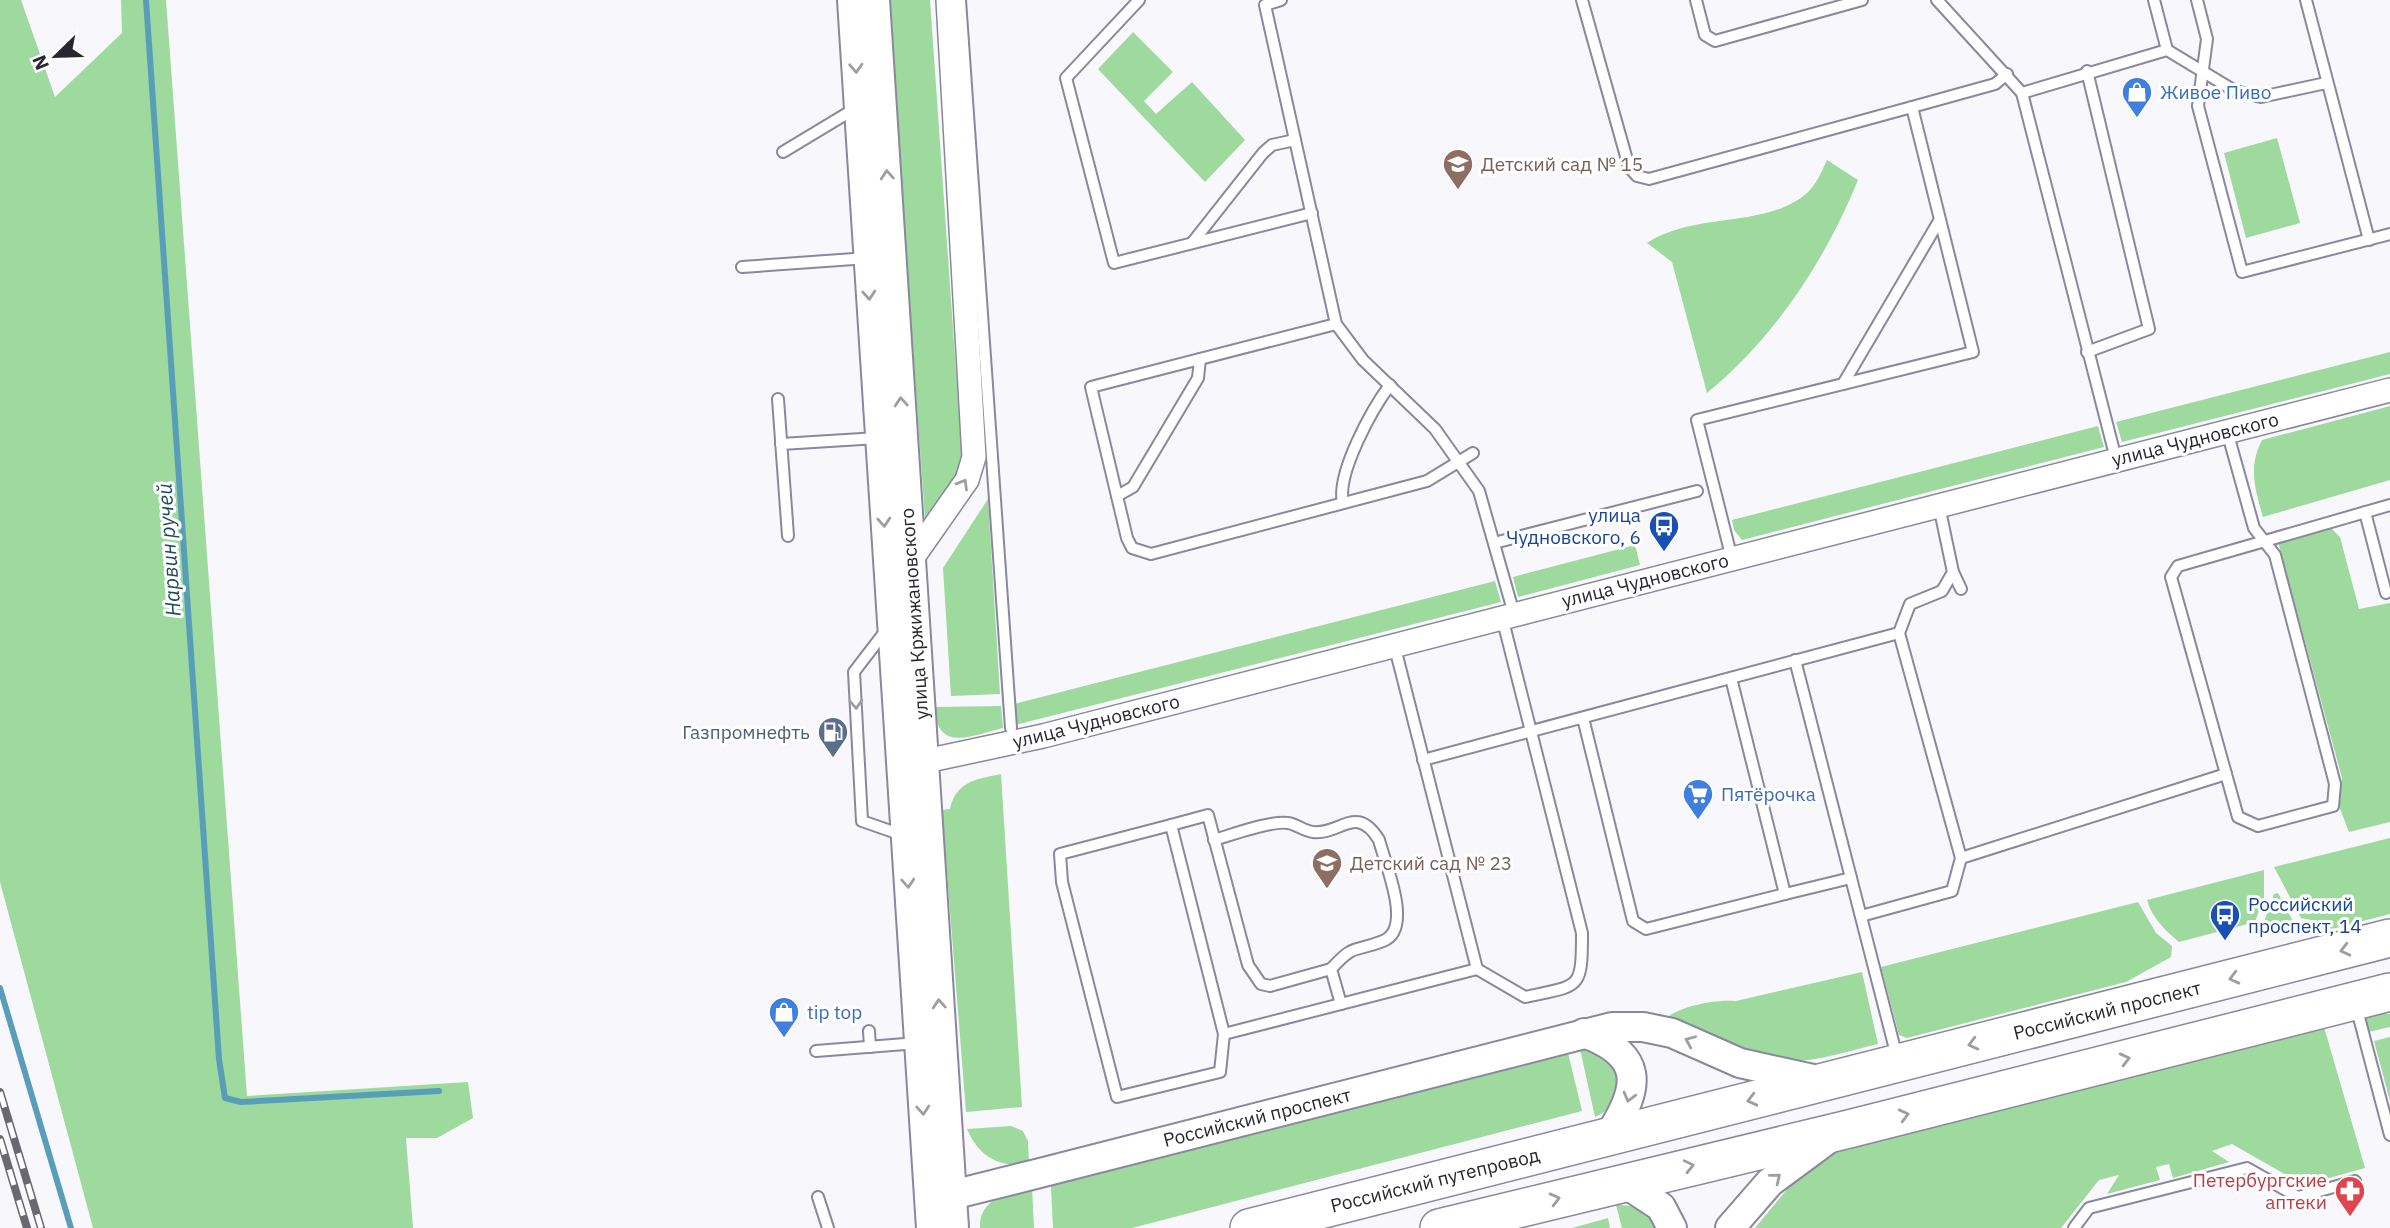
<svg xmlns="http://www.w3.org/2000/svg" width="2390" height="1228" viewBox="0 0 2390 1228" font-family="'IBM Plex Sans',sans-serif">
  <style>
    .green { fill: #9ed99e }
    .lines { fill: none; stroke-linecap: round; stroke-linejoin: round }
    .stream { stroke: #589eb9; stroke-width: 6 }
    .service-casing { stroke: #8a879e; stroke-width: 14 }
    .minor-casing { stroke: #8a879e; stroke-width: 26 }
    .tertiary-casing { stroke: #8a879e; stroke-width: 32 }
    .primary-casing { stroke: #8a879e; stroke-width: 40 }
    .service { stroke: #fff; stroke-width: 10 }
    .minor { stroke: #fff; stroke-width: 23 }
    .tertiary { stroke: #fff; stroke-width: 28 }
    .primary { stroke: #fff; stroke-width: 37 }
    .rail-casing { stroke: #6a6871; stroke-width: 8 }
    .rail { stroke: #fff; stroke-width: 5; stroke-dasharray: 16; stroke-linecap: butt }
    .oneway { stroke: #9e9da2 }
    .labels { text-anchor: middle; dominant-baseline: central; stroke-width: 6; stroke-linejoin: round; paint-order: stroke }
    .shop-label { font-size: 19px; fill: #366cbe; stroke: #fff; text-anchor: start }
    .education-label { font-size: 19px; fill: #785e54; stroke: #fff; text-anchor: start }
    .street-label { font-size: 19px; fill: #282630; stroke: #fff }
    .transit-label { font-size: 19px; fill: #164399; stroke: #fff; text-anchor: end }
    .service-label { font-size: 19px; fill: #4e5e75; stroke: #fff; text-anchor: end }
    .health-label { font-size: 19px; fill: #be3a42; stroke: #fff; text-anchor: end }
    .water-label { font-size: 21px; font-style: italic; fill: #1f4b5a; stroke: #fff }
  </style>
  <rect width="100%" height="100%" fill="#f8f7fc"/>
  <!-- green -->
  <g class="green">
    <path d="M0,0H21L55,97L122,33L121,0H166L247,1096L468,1082L473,1118L437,1138H406L413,1228H93L0,882Z"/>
    <path d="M888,0H930L962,457L956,477L925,518Z"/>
    <path d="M1133,32L1173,72L1144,101L1156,114L1192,82L1245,140L1205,182L1098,69Z"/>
    <path d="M2277,138L2300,223L2246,238L2224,153Z"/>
    <path d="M1827,160L1858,180C1825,261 1775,337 1707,393L1672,262L1647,243C1695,211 1766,229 1807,193C1816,185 1822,171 1827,160Z"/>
    <path d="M2390,352V374L2122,442L2116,422Z"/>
    <path d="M2390,406V480L2263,517C2255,489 2248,467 2262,440Z"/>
    <path d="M2098,426L2104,447L1742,540L1734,530L1732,520Z"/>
    <path d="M988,499L1000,694L951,696L943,568Z"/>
    <path d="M2331,528L2340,537L2359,609L2390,603V822L2349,832L2339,806L2342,778L2278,542Z"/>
    <path d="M1635,545L1640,565L1518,597L1513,577Z"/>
    <path d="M1495,581L1501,602L1015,725L1014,704Z"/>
    <path d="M1001,706L1003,728C973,735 936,754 935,707Z"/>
    <path d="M1001,774L1022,1107L966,1112L942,810L950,809C956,781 977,779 1001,774Z"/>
    <path d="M2390,838V914L2320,932L2316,921L2301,918L2274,867Z"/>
    <path d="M2264,870V897L2255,922L2179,942C2165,930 2152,918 2147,900Z"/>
    <path d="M2278,893L2293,921L2291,926L2266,927L2264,922L2274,894Z"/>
    <path d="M2138,902L2156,933L2172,946L2171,957L2126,982L1907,1038L1899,1035L1881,967Z"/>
    <path d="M1862,972L1878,1044C1848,1051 1814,1063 1782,1061C1741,1058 1701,1036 1663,1021C1677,1006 1716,999 1736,1001Z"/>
    <path d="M2377,1014H2390V1027L2368,1032L2363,1017Z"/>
    <path d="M2324,1027L2365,1168L2304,1185L2232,1144L2212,1151L2229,1162L2173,1178L2169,1164L2156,1167L2160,1180L2107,1194L2119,1175L2099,1180L2061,1228H1755L1793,1182L1847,1146Z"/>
    <path d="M2390,1037V1101L2374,1041Z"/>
    <path d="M1589,1048L1597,1049L1619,1070C1620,1091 1617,1108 1595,1117L1580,1049Z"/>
    <path d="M1568,1053L1582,1111L1132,1228H1053L1051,1186Z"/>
    <path d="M1011,1126L1023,1131L1028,1141L1029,1164C999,1168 979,1157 967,1129Z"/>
    <path d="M1032,1187L1034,1228H980C979,1198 1008,1193 1032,1187Z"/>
    <path d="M1616,1205C1638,1205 1647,1210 1659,1228H1622Z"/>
    <path d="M1608,1218L1610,1228H1572Z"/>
  </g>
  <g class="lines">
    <!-- stream -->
    <g class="stream">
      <path d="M146,0L219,1059L225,1098L241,1102L439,1091"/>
      <path d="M0,988L71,1228"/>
    </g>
    <!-- service casing -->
    <g class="service-casing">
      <g id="service">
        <path d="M960,0L1011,728"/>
        <path d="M1139,0L1066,78L1114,263L1312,213"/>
        <path d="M1281,0L1265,5L1336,324L1363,360L1435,429L1479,491L1514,614"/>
        <path d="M1582,0L1629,167L1637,176L1649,179L1912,107"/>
        <path d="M1696,0L1705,35L1715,41L1862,0"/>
        <path d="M1937,0L2022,93L2116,459"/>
        <path d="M2154,0L2167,50"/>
        <path d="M2197,0L2207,39L2198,106L2242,272L2390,234"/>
        <path d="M2306,0L2369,240"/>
        <path d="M2087,71L2149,329L2087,352"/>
        <path d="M2022,93L2167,50L2235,91L2261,97L2326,83"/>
        <path d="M783,152L856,108"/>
        <path d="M1192,243L1263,153L1272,145L1295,140"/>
        <path d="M742,267L868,258"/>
        <path d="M1336,324L1091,387L1127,538L1132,548L1151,554L1427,481L1473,453"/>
        <path d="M1843,384L1939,221"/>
        <path d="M778,399L788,536"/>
        <path d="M2227,431L2254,528L2275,555L2335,784L2333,806L2258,826L2238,817L2171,577L2178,566L2390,505"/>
        <path d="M781,444L878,438"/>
        <path d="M1117,496L1133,487L1198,378L1200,359"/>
        <path d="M1343,503C1336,474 1372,409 1390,385"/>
        <path d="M1939,506L1953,572L1961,589"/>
        <path d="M2365,512L2386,593"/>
        <path d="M1494,543L1697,491"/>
        <path d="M1732,559L1697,420L1973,352L1912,107L1995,84L2007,74"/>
        <path d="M887,629L854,672L862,821L905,836"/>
        <path d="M1899,633L1961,858"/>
        <path d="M1795,660L1897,1057"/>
        <path d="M1583,718L1633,921L1646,929L1785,894L1731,678"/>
        <path d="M1423,760L1899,633L1910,604L1942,591L1953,572"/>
        <path d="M1171,825L1224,1034L1220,1072L1117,1097L1062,882L1060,854Z"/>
        <path d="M1171,825L1208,815L1248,965L1261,984L1270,986L1331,969"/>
        <path d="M1214,840C1231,835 1272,820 1288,823C1296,824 1304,831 1313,832C1341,835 1356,803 1379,840C1385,864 1414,929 1383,941C1353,953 1356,942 1331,969L1341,1004"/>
        <path d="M1785,894L1851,878"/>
        <path d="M1861,916L1952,891L1961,858L2226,774"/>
        <path d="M1477,969L1525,997C1580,985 1582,991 1582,933L1502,617"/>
        <path d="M2356,1006L2390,1135"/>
        <path d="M869,1031L870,1047"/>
        <path d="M1224,1034L1477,969L1394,644"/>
        <path d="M816,1051L918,1043"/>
        <path d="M818,1197L828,1228"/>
        <path d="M2074,1228L2089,1208L2247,1168L2298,1197L2355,1181"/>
      </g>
    </g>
    <!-- minor casing -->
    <g class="minor-casing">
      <g id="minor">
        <path d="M911,560L967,480L974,457L948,0"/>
        <path d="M907,765L1043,736L2390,390"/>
      </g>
    </g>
    <!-- tertiary casing -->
    <g class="tertiary-casing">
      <g id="tertiary">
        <path d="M852,0L931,1228"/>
        <path d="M875,0L954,1228"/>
        <path d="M1584,1033C1644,1055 1641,1086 1610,1134"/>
        <path d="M1623,1182L1661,1207L1672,1228"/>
        <path d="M934,1196L952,1195L1040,1173L1612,1027H1643L1672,1033L1740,1063L1822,1081"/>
        <path d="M1730,1228L1770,1182L1831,1137"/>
      </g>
    </g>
    <!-- primary casing -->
    <g class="primary-casing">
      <g id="primary">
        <path d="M1249,1228L2390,938"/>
        <path d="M1439,1228L1849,1129L2390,992"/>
      </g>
    </g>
    <!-- service -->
    <use href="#service" class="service"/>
    <!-- minor -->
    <use href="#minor" class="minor"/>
    <!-- tertiary -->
    <use href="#tertiary" class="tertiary"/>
    <!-- primary -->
    <use href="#primary" class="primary"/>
    <!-- rail casing -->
    <g class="rail-casing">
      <g id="rail">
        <path d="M0,1092L41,1228"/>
        <path d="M0,1139L27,1228"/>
      </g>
    </g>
    <!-- rail -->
    <use href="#rail" class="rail"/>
  </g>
  <!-- one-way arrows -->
  <defs><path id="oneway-chevron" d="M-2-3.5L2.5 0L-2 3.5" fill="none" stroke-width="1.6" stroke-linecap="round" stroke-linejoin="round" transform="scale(1.75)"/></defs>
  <g class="oneway">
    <use href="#oneway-chevron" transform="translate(856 68) rotate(87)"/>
    <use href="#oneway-chevron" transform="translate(887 175) rotate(-94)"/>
    <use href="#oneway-chevron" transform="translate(869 295) rotate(86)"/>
    <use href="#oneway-chevron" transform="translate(901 402) rotate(-94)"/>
    <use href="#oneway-chevron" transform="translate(963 484) rotate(-59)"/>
    <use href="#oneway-chevron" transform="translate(884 522) rotate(86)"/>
    <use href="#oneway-chevron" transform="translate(856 704) rotate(87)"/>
    <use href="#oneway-chevron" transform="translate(908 883) rotate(86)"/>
    <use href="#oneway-chevron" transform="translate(2345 950) rotate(166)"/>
    <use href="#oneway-chevron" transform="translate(2234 978) rotate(166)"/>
    <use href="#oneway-chevron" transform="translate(939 1004) rotate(-94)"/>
    <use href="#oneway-chevron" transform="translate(1690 1041) rotate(-157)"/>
    <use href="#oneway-chevron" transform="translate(1973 1044) rotate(166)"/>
    <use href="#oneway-chevron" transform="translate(2125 1059) rotate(-14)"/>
    <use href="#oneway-chevron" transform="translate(1629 1097) rotate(105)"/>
    <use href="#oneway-chevron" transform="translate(1752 1100) rotate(166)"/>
    <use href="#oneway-chevron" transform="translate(923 1110) rotate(86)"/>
    <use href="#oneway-chevron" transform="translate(1904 1115) rotate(-14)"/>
    <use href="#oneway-chevron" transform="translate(1689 1166) rotate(-13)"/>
    <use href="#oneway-chevron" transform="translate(1776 1178) rotate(-39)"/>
    <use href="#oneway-chevron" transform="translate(1555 1199) rotate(-14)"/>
  </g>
  <!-- icons -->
  <defs>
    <g id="shop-pin" transform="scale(1.575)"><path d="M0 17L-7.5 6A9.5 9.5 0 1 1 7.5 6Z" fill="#3f7fe0" stroke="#fff"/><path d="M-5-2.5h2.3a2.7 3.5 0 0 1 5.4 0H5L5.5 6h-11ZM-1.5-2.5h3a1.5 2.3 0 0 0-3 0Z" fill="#fff"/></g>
    <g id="school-pin" transform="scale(1.575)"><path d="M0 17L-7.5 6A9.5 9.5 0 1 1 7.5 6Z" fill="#8d6e63" stroke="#fff"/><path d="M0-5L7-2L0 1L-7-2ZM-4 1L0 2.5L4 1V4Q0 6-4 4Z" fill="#fff"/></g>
    <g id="bus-pin" transform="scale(1.575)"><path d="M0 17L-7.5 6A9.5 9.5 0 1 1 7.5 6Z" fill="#1a4fb4" stroke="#fff"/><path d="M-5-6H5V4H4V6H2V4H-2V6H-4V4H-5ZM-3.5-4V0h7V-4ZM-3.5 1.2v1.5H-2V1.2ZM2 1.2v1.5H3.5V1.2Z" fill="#fff"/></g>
    <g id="fuel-pin" transform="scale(1.575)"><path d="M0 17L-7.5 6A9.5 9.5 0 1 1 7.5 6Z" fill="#5c6f8a" stroke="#fff"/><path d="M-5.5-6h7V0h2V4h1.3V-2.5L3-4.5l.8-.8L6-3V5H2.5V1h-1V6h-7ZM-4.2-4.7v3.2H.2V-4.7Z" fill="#fff"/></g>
    <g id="supermarket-pin" transform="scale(1.575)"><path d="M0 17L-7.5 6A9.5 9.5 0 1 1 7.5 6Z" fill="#3f7fe0" stroke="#fff"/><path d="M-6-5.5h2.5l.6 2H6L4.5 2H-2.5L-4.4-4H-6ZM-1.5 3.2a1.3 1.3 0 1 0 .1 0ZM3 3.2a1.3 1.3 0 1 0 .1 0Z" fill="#fff"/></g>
    <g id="pharmacy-pin" transform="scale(1.575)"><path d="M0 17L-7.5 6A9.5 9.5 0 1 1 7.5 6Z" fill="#e0444e" stroke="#fff"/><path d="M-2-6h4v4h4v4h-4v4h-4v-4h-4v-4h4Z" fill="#fff"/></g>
  </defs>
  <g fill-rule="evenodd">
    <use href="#shop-pin" x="2137" y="92"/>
    <use href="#school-pin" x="1458" y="164"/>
    <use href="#bus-pin" x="1664" y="526"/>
    <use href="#fuel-pin" x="833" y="732"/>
    <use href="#supermarket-pin" x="1698" y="794"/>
    <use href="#school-pin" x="1327" y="863"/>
    <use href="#bus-pin" x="2225" y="915"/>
    <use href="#shop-pin" x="784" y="1012"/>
    <use href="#pharmacy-pin" x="2350" y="1191"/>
  </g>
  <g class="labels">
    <!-- shop labels -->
    <g class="shop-label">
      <text x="2160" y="92">Живое Пиво</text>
      <text x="1721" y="794">Пятёрочка</text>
      <text x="807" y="1012">tip top</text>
    </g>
    <!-- education labels -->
    <g class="education-label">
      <text x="1481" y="164">Детский сад № 15</text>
      <text x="1350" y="863">Детский сад № 23</text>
    </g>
    <!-- street labels -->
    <g class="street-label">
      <text transform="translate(2195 439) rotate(-14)">улица Чудновского</text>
      <text transform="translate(1645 580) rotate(-14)">улица Чудновского</text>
      <text transform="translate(914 614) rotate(-94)">улица Кржижановского</text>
      <text transform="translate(1096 721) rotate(-14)">улица Чудновского</text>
      <text transform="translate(2107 1010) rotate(-14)">Российский проспект</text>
      <text transform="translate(1257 1117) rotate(-14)">Российский проспект</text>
      <text transform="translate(1435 1180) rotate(-14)">Российский путепровод</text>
    </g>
    <!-- transit labels -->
    <g class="transit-label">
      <text x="1641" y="515">улица<tspan x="1641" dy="22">Чудновского, 6</tspan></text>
      <text x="2248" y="904" text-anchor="start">Российский<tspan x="2248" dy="22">проспект, 14</tspan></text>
    </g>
    <!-- service labels -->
    <g class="service-label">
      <text x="810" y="732">Газпромнефть</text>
    </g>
    <!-- health labels -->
    <g class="health-label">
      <text x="2327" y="1180">Петербургские<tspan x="2327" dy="22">аптеки</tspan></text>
    </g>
    <!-- water labels -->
    <g class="water-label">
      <text transform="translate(168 550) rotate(-94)">Нарвин ручей</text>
    </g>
  </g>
  <!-- north arrow -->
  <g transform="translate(56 56) rotate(247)" stroke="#ffffff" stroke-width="5" paint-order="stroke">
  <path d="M0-5L12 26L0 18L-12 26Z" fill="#282630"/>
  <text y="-10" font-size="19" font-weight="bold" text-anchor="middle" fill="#282630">N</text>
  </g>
</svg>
